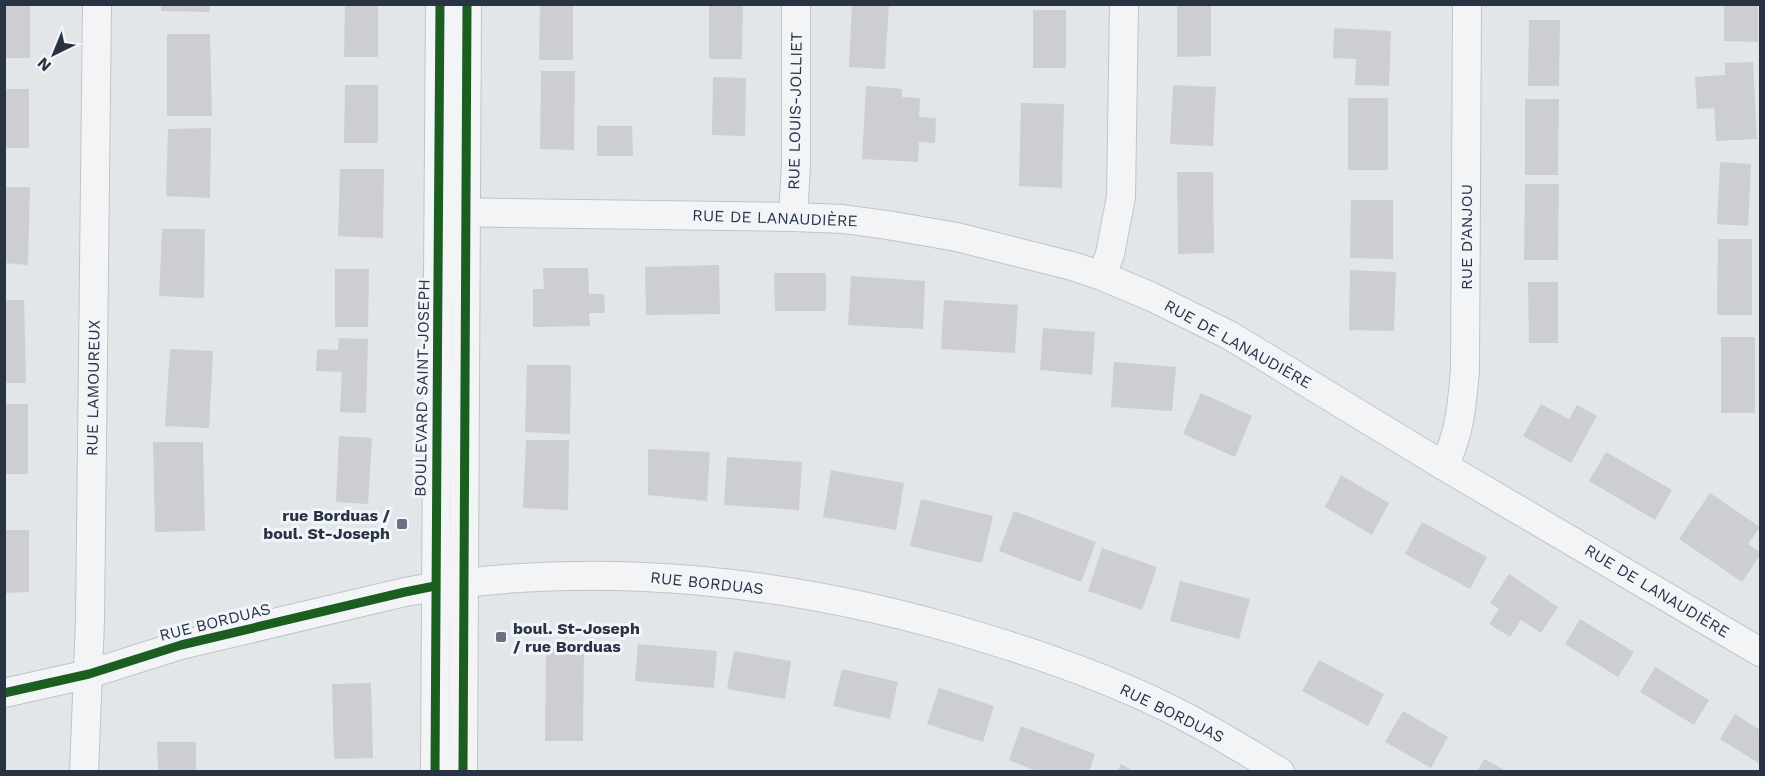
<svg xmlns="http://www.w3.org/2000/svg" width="1765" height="776" viewBox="0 0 1765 776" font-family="'Work Sans',sans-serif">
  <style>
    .building { fill: #ccced1 }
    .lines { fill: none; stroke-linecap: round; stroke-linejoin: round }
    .minor-casing { stroke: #c1c4c7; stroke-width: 30 }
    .minor { stroke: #f3f4f6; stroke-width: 28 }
    .cycleway-casing { stroke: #f1f4f8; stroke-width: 13 }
    .cycleway { stroke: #1b5e20; stroke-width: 9 }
    .poi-dot { fill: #69727e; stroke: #f1f4f8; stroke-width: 2 }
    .labels { text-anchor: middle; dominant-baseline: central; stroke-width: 6; stroke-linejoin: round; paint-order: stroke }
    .street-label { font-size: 16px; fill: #283344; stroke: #f1f4f8 }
    .poi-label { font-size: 16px; font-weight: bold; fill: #283344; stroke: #f1f4f8; text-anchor: end }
  </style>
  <rect width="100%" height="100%" fill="#e3e6e9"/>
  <!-- building -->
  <g class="building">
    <rect x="4" y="4" width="26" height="54"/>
    <path d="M161,4H210V12L161,11Z"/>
    <path d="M345,4H378V57H344Z"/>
    <path d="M540,4H573V60H539Z"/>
    <path d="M709,4H743L742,59H709Z"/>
    <path d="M852,4H889L885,69L849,67Z"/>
    <path d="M1177,4H1211V56L1177,57Z"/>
    <path d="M1724,4H1758V42L1724,41Z"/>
    <rect x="1033" y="10" width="33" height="58"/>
    <path d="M1529,20H1560L1559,86H1528Z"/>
    <path d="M1334,28L1391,31L1389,86L1355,85L1356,59L1333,58Z"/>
    <path d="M167,34H210L212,116H167Z"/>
    <path d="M1753,62L1757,139L1716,141L1714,108L1697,109L1695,77L1725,75V63Z"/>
    <path d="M541,71H575L574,150L540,149Z"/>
    <path d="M713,77L746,78L745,136L712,135Z"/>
    <path d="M345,85H378V143H344Z"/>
    <path d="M1173,85L1216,87L1213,146L1170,144Z"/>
    <path d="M866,86L902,89V97L920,98L919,117L936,118L935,143L919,142L918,162L862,159Z"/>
    <rect x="4" y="89" width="25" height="59"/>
    <rect x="1348" y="98" width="40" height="72"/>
    <path d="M1525,99H1559L1558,175H1525Z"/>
    <path d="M1021,103L1064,104L1062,188L1019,186Z"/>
    <path d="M597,126H632L633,156H597Z"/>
    <path d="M211,128L210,198L166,196L168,129Z"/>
    <path d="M1720,162L1751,164L1748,226L1717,224Z"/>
    <path d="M340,169H384L383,238L338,236Z"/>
    <path d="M1177,172H1213L1214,253L1178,254Z"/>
    <path d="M1525,184H1559L1558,260H1524Z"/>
    <path d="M4,187H30L28,265L4,263Z"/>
    <path d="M1351,200H1393V259L1350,258Z"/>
    <path d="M162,229H205L204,298L159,296Z"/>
    <path d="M1718,239H1752V315H1717Z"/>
    <path d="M719,265L720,314L646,315L645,267Z"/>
    <path d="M543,268H588L589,294H604L605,313H589L590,326L533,327V289H544Z"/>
    <path d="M335,269H369L368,327H335Z"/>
    <path d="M1350,270L1396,272L1394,331L1349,330Z"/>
    <path d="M774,273H826V311H775Z"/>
    <path d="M851,276L925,281L923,329L848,325Z"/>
    <path d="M1528,282H1558V343H1529Z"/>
    <path d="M5,300H24L26,383H5Z"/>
    <path d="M944,300L1018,305L1015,353L941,349Z"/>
    <path d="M1043,328L1095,332L1092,375L1040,370Z"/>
    <rect x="1721" y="337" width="34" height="76"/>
    <path d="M339,338L368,339L366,413L340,412L342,372L316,371L317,349L338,350Z"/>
    <path d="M170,349L213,351L209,428L165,426Z"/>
    <path d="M1114,362L1176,367L1172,411L1111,407Z"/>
    <path d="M527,365H571L570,434L525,432Z"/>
    <path d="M1201,393L1252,416L1235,457L1183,434Z"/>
    <rect x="4" y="404" width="24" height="70"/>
    <path d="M1541,404L1569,419L1577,405L1597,416L1571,463L1523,436Z"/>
    <path d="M339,436L372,438L368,504L336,502Z"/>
    <path d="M526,440H569L568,510L523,508Z"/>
    <path d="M153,442H203L205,531L155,532Z"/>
    <path d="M648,449L710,452L707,501L648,495Z"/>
    <path d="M1606,452L1672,490L1655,520L1589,481Z"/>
    <path d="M727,457L802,462L799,510L724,505Z"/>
    <path d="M831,470L904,483L896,530L823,517Z"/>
    <path d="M1341,475L1389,503L1372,535L1325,507Z"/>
    <path d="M1710,493L1760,527L1748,544L1760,552V555L1742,582L1679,539Z"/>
    <path d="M921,499L993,516L982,563L910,546Z"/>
    <path d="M1014,511L1096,542L1081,582L999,551Z"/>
    <path d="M1422,522L1487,557L1470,589L1405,554Z"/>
    <path d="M4,530H29V592L4,593Z"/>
    <path d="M1102,548L1157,567L1142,610L1088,591Z"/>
    <path d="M1509,574L1558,607L1541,633L1521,620L1510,637L1489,624L1499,609L1490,603Z"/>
    <path d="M1180,581L1250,599L1239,639L1170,621Z"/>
    <path d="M1580,619L1634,652L1618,677L1565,644Z"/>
    <path d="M638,644L717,651L714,688L635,681Z"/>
    <path d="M546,647L584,648L583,741H545Z"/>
    <path d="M734,651L791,661L785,699L727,689Z"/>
    <path d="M1319,660L1384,694L1368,726L1302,691Z"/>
    <path d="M1655,667L1709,700L1694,725L1640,692Z"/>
    <path d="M842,669L898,682L890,719L833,706Z"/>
    <path d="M371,683L373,758L334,759L332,684Z"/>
    <path d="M939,688L994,706L983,742L927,724Z"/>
    <path d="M1403,711L1448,737L1431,768L1385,742Z"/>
    <path d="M1735,714L1760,730V764L1720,739Z"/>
    <path d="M1021,726L1095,754L1089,772H1039L1009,760Z"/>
    <path d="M157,742H196V772H158Z"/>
    <path d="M1484,759L1508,772H1477Z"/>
    <path d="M1121,764L1135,772H1117Z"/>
  </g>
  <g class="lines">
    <!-- minor casing -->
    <g class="minor-casing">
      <g id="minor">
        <path d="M439,212L793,217L843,219L887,225L957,237L1072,266L1102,276L1152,297L1229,335L1444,466L1760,652"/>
        <path d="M793,217L796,165V4"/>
        <path d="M1102,276L1110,254L1121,197L1124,4"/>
        <path d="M1444,466C1460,433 1462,405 1465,370L1467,4"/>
        <path d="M4,693L89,674L181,645L405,592C598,557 799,581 984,638C1047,657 1109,679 1168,708C1207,727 1243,749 1280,772"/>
        <path d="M84,772L90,621L97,4"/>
        <path d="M435,772C435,516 439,260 440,4"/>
        <path d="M463,772L467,4"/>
      </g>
    </g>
    <!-- minor -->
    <use href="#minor" class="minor"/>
    <!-- cycleway casing -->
    <g class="cycleway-casing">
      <g id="cycleway">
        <path d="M4,693L89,674L181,645L405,592L435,586"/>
        <path d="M435,772C435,516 439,260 440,4"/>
        <path d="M463,772L467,4"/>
      </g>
    </g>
    <!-- cycleway -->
    <use href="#cycleway" class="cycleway"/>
  </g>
  <!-- markers -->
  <g class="poi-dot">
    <rect x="396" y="518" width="12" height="12" rx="3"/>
    <rect x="495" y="631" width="12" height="12" rx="3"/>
  </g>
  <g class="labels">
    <!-- street labels -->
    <g class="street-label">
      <text transform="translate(795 111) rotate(-89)">RUE LOUIS-JOLLIET</text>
      <text transform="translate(775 218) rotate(2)">RUE DE LANAUDIÈRE</text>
      <text transform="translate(1466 237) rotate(-90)">RUE D'ANJOU</text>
      <text transform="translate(1238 344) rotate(29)">RUE DE LANAUDIÈRE</text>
      <text transform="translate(93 388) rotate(-89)">RUE LAMOUREUX</text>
      <text transform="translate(422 388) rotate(-89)">BOULEVARD SAINT-JOSEPH</text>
      <text transform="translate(707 583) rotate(6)">RUE BORDUAS</text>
      <text transform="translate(1657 591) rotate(31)">RUE DE LANAUDIÈRE</text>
      <text transform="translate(215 622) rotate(-14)">RUE BORDUAS</text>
      <text transform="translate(1172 713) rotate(26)">RUE BORDUAS</text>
    </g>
    <!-- poi labels -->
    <g class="poi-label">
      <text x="390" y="515">rue Borduas /<tspan x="390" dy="18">boul. St-Joseph</tspan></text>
      <text x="513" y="628" text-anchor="start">boul. St-Joseph<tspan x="513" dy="18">/ rue Borduas</tspan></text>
    </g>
  </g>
  <!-- border -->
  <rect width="1765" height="776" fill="none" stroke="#283344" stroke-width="12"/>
  <!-- north arrow -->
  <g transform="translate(54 54) rotate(223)" stroke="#f1f4f8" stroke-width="4.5" paint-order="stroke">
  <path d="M0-4.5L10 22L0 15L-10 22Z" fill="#283344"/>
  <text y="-9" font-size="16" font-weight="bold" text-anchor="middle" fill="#283344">N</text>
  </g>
</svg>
